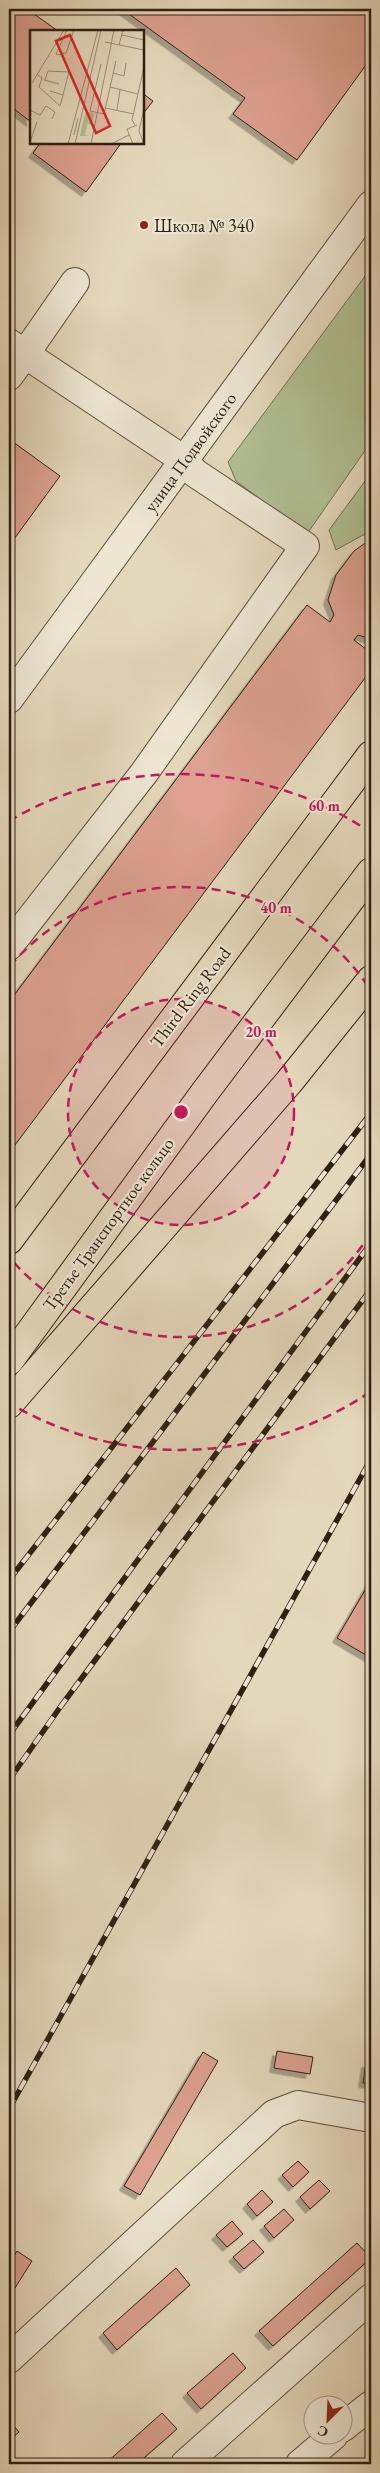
<svg xmlns="http://www.w3.org/2000/svg" width="380" height="2473" viewBox="0 0 380 2473" font-family="'EB Garamond',serif">
  <style>
    .green { fill: #b0bf93; stroke: #707052 }
    .building { fill: #dca190; stroke: #2f2010; filter: url(#shadow) }
    .lines { fill: none; stroke-linecap: round; stroke-linejoin: round }
    .minor-casing { stroke: #5c4e3b; stroke-width: 30 }
    .major-casing { stroke: #2f2010; stroke-width: 30 }
    .minor { stroke: #ede6d3; stroke-width: 28 }
    .major { stroke: #e4d8bc; stroke-width: 28 }
    .rail-casing { stroke: #2f2010; stroke-width: 5.5 }
    .rail { stroke: #ede6d3; stroke-width: 4; stroke-dasharray: 11; stroke-linecap: butt }
    .ring { fill: none; stroke: #c2185b; stroke-width: 2.5; stroke-dasharray: 9 6 }
    .poi-dot { fill: #8f2418; stroke: #ede6d3; stroke-width: 2 }
    .labels { text-anchor: middle; dominant-baseline: central; stroke-width: 4.5; stroke-linejoin: round; paint-order: stroke }
    .poi-label { font-size: 18px; fill: #2f2010; stroke: #ede6d3; text-anchor: start }
    .street-label { font-size: 18px; fill: #2f2010; stroke: #ede6d3 }
    .inset-road { fill: none; stroke: #9c8e77; stroke-width: 1 }
    .view { fill: #d62828; fill-opacity: 0.15; stroke: #d62828; stroke-width: 2.5 }
    .inset-edge { fill: none; stroke: #2f2010; stroke-width: 2.5 }
    .centre { fill: #c2185b; stroke: #ede6d3; stroke-width: 2.5 }
    .ring-label { font-size: 15px; text-anchor: middle; font-weight: bold; fill: #c2185b; stroke: #ede6d3; stroke-width: 4.5; stroke-linejoin: round; paint-order: stroke }
  </style>
  <defs>
    <filter id="shadow"><feDropShadow dx="-4.5" dy="4.5" stdDeviation="0" flood-color="#0004"/></filter>
  </defs>
  <rect width="100%" height="100%" fill="#e4d8bc"/>
  <filter id="stains"><feTurbulence type="fractalNoise" baseFrequency=".004" numOctaves="4"/><feColorMatrix values="0 0 0 0 .2 0 0 0 0 .09 0 0 0 0 .02 0 0 0 .5 -.17"/></filter>
  <radialGradient id="worn" r=".72"><stop offset=".6" stop-color="#630" stop-opacity="0"/><stop offset="1" stop-color="#630" stop-opacity=".3"/></radialGradient>
  <!-- green -->
  <g class="green">
    <path d="M371,268V442L307,534L236,481L228,462Z"/>
    <path d="M371,473V533L363,535L336,550L329,530Z"/>
  </g>
  <!-- building -->
  <g class="building">
    <path d="M9,9H27L58,31H31V122L9,105Z"/>
    <path d="M122,9H371V58L297,160L233,114L245,98Z"/>
    <path d="M142,93L153,101L142,115Z"/>
    <path d="M41,142H122L86,192L33,153Z"/>
    <path d="M9,439L60,476L9,546Z"/>
    <path d="M371,539V639L358,635L354,640L371,653V670L9,1153V1002L307,605L330,622L334,615L328,600L336,575L354,551Z"/>
    <path d="M371,1580V1658L337,1638Z"/>
    <path d="M277,2051L313,2057L310,2074L274,2068Z"/>
    <path d="M203,2052L218,2061L140,2195L124,2186Z"/>
    <path d="M366,2063H371V2084L363,2083Z"/>
    <path d="M298,2161L309,2172L293,2187L282,2175Z"/>
    <path d="M319,2180L330,2191L310,2209L300,2197Z"/>
    <path d="M262,2190L273,2202L257,2216L247,2204Z"/>
    <path d="M284,2209L294,2220L274,2238L264,2226Z"/>
    <path d="M232,2221L243,2234L227,2247L216,2235Z"/>
    <path d="M253,2240L264,2252L244,2269L233,2257Z"/>
    <path d="M357,2243L371,2258L273,2346L259,2331Z"/>
    <path d="M17,2251L32,2261L15,2288L9,2283V2264Z"/>
    <path d="M176,2268L190,2285L117,2350L103,2333Z"/>
    <path d="M233,2353L246,2368L201,2409L187,2393Z"/>
    <path d="M162,2413L177,2429L137,2464H105Z"/>
    <path d="M9,2420L19,2432L9,2441Z"/>
  </g>
  <g class="lines">
    <!-- minor casing -->
    <g class="minor-casing">
      <g id="minor">
        <path d="M9,343L25,354L75,282"/>
        <path d="M9,376L25,354L184,460L195,473L305,546L144,773L9,946"/>
        <path d="M9,699L371,205"/>
        <path d="M9,2359L274,2114L298,2105L371,2118"/>
        <path d="M342,2428L371,2405"/>
        <path d="M185,2464L371,2298"/>
        <path d="M300,2464L333,2436"/>
      </g>
    </g>
    <!-- major casing -->
    <g class="major-casing">
      <g id="major">
        <path d="M9,1240L371,755"/>
        <path d="M9,1361L205,1092L371,872"/>
        <path d="M9,1404L289,1082L371,980"/>
      </g>
    </g>
    <!-- minor -->
    <use href="#minor" class="minor"/>
    <!-- major -->
    <use href="#major" class="major"/>
    <!-- rail casing -->
    <g class="rail-casing">
      <g id="rail">
        <path d="M9,1580L371,1113"/>
        <path d="M9,1632L371,1154"/>
        <path d="M9,1735L371,1243"/>
        <path d="M9,1780L61,1706L371,1289"/>
        <path d="M9,2109L371,1459"/>
      </g>
    </g>
    <!-- rail -->
    <use href="#rail" class="rail"/>
  </g>
  <!-- distance rings -->
  <circle cx="181" cy="1112" r="113" fill="#c2185b" fill-opacity=".12"/>
  <g class="ring">
    <circle cx="181" cy="1112" r="113"/>
    <path d="M371 1233A225 225 0 0 1 10 1258M10 966A225 225 0 0 1 371 991"/>
    <path d="M370 1392A338 338 0 0 1 9 1403M9 821A338 338 0 0 1 370 832"/>
  </g>
  <!-- markers -->
  <circle class="poi-dot" cx="144" cy="225" r="5"/>
  <g class="labels">
    <!-- poi labels -->
    <g class="poi-label">
      <text x="154" y="225">Школа № 340</text>
    </g>
    <!-- street labels -->
    <g class="street-label">
      <text transform="translate(190 452) rotate(-54)">улица Подвойского</text>
      <text transform="translate(190 997) rotate(-53)">Third Ring Road</text>
      <text transform="translate(108 1224) rotate(-54)">Третье Транспортное кольцо</text>
    </g>
  </g>
  <!-- overview -->
  <g transform="translate(30 30)">
    <rect width="114" height="114" fill="#e4d8bc"/>
    <path d="M59,82L64,83L62,95L58,94L59,87L55,105L58,106H50L55,83Z" fill="#b0bf93"/>
    <path class="inset-road" d="M37,0L26,24L28,25L36,23L44,0M92,5L114,10M75,12L114,20M89,15L93,0M71,34L60,81L74,84L86,31M83,43L94,46L96,33M8,45L12,48L9,57L30,76L33,65L20,61M14,50L29,54M15,50L18,41L39,42L33,65M2,53L34,0M80,57L108,64M75,78L104,84M0,80L10,85L16,76L25,82L22,89M87,80L90,60M105,95L102,90L114,37M44,105L48,88M0,112L7,92M38,114L68,0M45,114L71,0M61,114L84,0M81,114L99,105M103,114L97,99L107,95M114,114L109,101L114,78"/>
    <path class="view" d="M40,5L80,96L66,103L26,11Z"/>
    <rect width="114" height="114" class="inset-edge"/>
  </g>
  <circle cx="181" cy="1112" r="8" class="centre"/>
  <g class="ring-label">
    <text x="324" y="811">60 m</text>
    <text x="276" y="913">40 m</text>
    <text x="261" y="1037">20 m</text>
  </g>
  <!-- margin -->
  <rect width="380" height="2473" fill="none" stroke="#e4d8bc" stroke-width="30"/>
  <rect x="10" y="10" width="360" height="2453" fill="none" stroke="#2f2010" stroke-width="2.5"/>
  <rect x="15" y="15" width="350" height="2443" fill="none" stroke="#2f2010"/>
  <!-- north arrow -->
  <g transform="translate(328 2420) rotate(204)"><circle r="24" fill="#ede6d3" stroke="#a19785"/>
  <path d="M0-4L9 19L0 12L-9 19Z" fill="#8f2418"/>
  <text y="-8" font-size="14" font-weight="bold" text-anchor="middle" fill="#2f2010">С</text>
  </g>
  <rect width="100%" height="100%" filter="url(#stains)"/>
  <rect width="100%" height="100%" fill="url(#worn)"/>
</svg>
